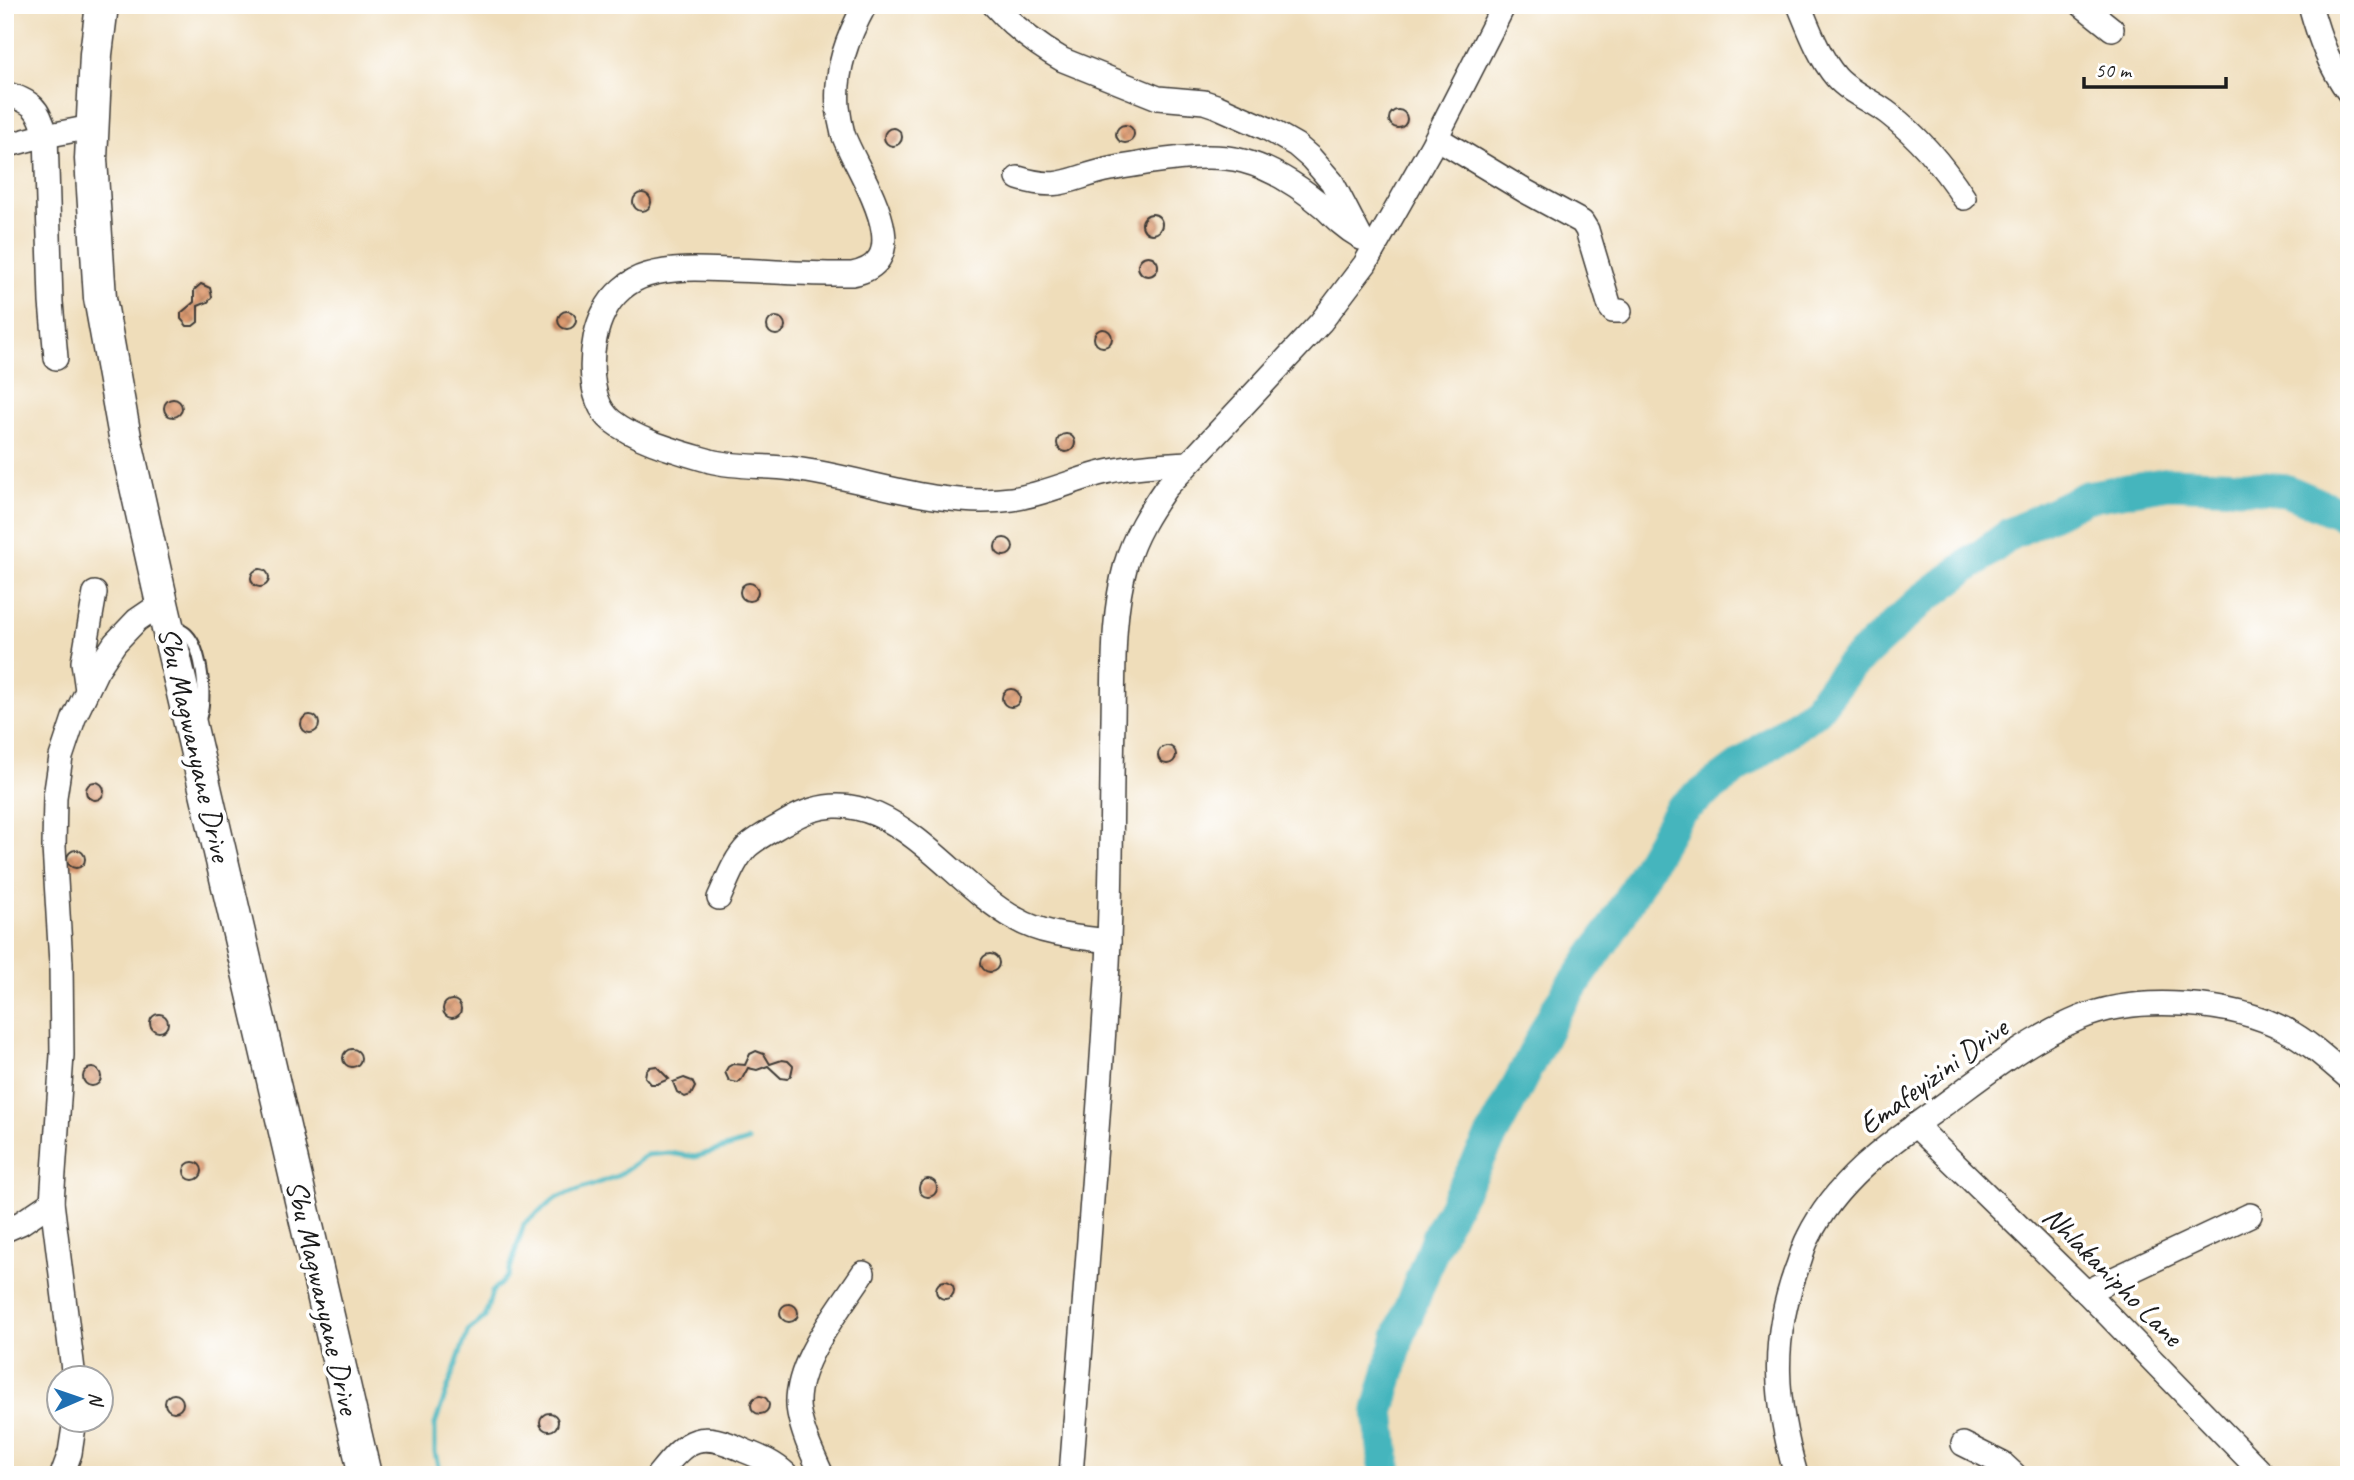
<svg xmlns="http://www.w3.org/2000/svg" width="2354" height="1480" viewBox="0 0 2354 1480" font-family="Caveat,sans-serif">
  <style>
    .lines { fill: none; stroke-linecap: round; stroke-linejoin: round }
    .stream { stroke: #45b5bd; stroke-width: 5 }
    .river { stroke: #45b5bd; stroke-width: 33 }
    .building { fill: url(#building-cross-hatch) }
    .lane-casing { stroke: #3c3934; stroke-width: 14 }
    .street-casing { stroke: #3c3934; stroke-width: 26 }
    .secondary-casing { stroke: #3c3934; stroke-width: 35 }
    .lane { stroke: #fff; stroke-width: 10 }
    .street { stroke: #fff; stroke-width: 23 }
    .secondary { stroke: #fff; stroke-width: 32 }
    .labels { text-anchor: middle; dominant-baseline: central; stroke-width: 7; stroke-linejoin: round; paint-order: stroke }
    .street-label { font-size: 30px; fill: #1c1c1c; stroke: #fff }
  </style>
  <defs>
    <pattern id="building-cross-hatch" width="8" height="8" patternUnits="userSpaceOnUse" patternTransform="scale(1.75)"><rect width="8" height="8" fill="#de9b71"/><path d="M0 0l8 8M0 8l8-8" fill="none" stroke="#b37e5c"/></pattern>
  </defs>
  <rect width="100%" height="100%" fill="#fff"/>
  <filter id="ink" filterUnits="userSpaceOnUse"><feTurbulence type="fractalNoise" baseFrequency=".0143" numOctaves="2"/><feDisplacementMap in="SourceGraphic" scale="14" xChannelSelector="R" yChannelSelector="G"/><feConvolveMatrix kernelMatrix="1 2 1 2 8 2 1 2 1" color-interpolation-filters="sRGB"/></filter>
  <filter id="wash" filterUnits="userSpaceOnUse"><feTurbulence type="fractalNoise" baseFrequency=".00686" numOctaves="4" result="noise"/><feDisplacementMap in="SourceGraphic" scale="28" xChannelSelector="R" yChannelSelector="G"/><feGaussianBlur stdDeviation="1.57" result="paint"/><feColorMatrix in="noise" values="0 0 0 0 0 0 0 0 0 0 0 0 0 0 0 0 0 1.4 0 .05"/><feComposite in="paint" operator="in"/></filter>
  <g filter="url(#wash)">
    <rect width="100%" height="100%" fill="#efddba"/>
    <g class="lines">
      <!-- stream -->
      <path class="stream" d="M440,1475L435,1452V1424L468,1331L485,1317L492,1292L508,1276L524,1224L556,1198L617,1176L647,1155L669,1153L695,1157L748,1141"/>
      <!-- river -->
      <path class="river" d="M1386,1475L1379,1410L1398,1339L1438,1235L1506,1109L1557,1008L1612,929L1679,811L1817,709L1849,667L1923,599L2012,533L2086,497L2169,483L2242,486L2285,490L2349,517"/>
    </g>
    <g id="blocks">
      <!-- building -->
      <g class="building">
        <circle cx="1398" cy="119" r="9"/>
        <circle cx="1125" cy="134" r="9"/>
        <circle cx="893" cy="137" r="9"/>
        <circle cx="642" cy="202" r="9"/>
        <circle cx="1152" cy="224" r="10"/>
        <circle cx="1148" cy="266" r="10"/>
        <path d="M201,284L210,288L212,297L208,302L198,306V322L193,326H187L181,319V313L194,302V290Z"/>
        <circle cx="567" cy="320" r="9"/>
        <circle cx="776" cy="326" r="9"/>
        <circle cx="1103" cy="338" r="9"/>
        <circle cx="173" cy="408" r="9"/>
        <circle cx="1066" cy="443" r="9"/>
        <circle cx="1004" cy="547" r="9"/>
        <circle cx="260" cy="578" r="9"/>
        <circle cx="749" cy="592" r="9"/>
        <circle cx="1011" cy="698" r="9"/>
        <circle cx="310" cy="724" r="9"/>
        <circle cx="1167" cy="755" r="9"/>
        <circle cx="95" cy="791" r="9"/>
        <circle cx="76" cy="859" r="9"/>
        <circle cx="990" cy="963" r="9"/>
        <circle cx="452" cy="1009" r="9"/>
        <circle cx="159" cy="1023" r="9"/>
        <circle cx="352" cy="1058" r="9"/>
        <path d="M756,1051L764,1054L770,1064L782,1060L788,1061L793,1066L791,1075L787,1079L781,1078L768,1066L757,1070L748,1068L742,1079L738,1083L729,1081L725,1072L728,1067L733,1064L745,1065L750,1054Z"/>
        <path d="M656,1066L669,1079L657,1084H651L645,1077L646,1071L650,1067Z"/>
        <circle cx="92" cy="1077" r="9"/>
        <path d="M684,1078L692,1081L695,1087L691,1095L685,1097L677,1092L673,1082Z"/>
        <circle cx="193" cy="1171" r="9"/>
        <circle cx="928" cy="1188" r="9"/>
        <circle cx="945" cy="1290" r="9"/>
        <circle cx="789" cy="1313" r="9"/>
        <circle cx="174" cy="1403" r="9"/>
        <circle cx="760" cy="1405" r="9"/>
        <circle cx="549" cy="1422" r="9"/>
      </g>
    </g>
  </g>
  <g filter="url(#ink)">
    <use href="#blocks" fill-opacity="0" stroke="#3c3934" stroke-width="2"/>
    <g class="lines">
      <!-- lane casing -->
      <g class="lane-casing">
        <path id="lane" d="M172,625C177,628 183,630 187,634C203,650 207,699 200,719"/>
      </g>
      <!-- street casing -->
      <g class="street-casing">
        <g id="street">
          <path d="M865,5C847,38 835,70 838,107C839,116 841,126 843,134C855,170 923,261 852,274C812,275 771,271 731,270C702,269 674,267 647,275C629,280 612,295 604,312C589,340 585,399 612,421C637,441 680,452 710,461C738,468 765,465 794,469C867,478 937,509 1012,499C1042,495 1069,482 1098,474C1127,466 1158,465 1187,463"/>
          <path d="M994,5C1013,26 1038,46 1063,60L1158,98L1204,102L1216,106L1268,129L1296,145L1311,158L1332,182L1361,238"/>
          <path d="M1799,5C1809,29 1819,57 1836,77C1850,93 1873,101 1889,114C1919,137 1944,167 1964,198"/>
          <path d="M2082,5L2112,29"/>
          <path d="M2310,5C2319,37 2329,66 2349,93"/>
          <path d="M5,93C32,102 39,107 46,135L51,302L56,358"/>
          <path d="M1437,138L1525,191L1582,222L1587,230L1610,307L1613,311H1620"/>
          <path d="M5,146L35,138L91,127"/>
          <path d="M1018,178C1063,192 1070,177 1111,169C1149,162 1207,151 1243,161C1274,169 1303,189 1326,209C1336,219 1346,229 1359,236"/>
          <path d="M87,690L83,662L95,593"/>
          <path d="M719,898C727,881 734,860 747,847C759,836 775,829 788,821C881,765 944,880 1016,919C1043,935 1078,937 1109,941"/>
          <path d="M1915,1125L2086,1292L2264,1475"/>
          <path d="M5,1230L21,1223L52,1202"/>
          <path d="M2086,1292L2250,1215"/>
          <path d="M74,1378L52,1202L62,1055L61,963L54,847L55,797L61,757L74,718L97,670L115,643L137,620L162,603"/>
          <path d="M1963,1444L2003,1464L2015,1475"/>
          <path d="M62,1475L70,1453L75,1420"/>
          <path d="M658,1475C688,1437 700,1430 745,1451C760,1457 775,1463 787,1475"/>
          <path d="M822,1475C813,1455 803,1435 799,1413C790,1368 840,1309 863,1273"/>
          <path d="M1071,1475C1084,1305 1098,1134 1108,964C1112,883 1111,802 1113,721C1114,669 1112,614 1126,564C1134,536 1149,512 1165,489L1321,322L1365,264L1432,146L1504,5"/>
          <path d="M1796,1475C1775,1401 1770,1341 1797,1268C1801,1258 1803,1247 1808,1238C1837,1179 1890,1143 1942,1106C1986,1074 2029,1039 2080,1018C2137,994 2232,1001 2286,1030C2309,1042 2329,1061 2349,1078"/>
        </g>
      </g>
      <!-- secondary casing -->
      <g class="secondary-casing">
        <path id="secondary" d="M102,5L96,54L91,159L100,298L125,437L162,603L365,1475"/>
      </g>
      <!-- lane -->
      <use href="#lane" class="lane"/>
      <!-- street -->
      <use href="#street" class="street"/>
      <!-- secondary -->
      <use href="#secondary" class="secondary"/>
    </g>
  </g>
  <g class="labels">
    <!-- street labels -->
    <g class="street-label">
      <text transform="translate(195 744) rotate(77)">Sbu Magwanyane Drive</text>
      <text transform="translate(1933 1076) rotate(-36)">Emafeyizini Drive</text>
      <text transform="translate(2113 1276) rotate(45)">Nhlakanipho Lane</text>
      <text transform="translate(323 1297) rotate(77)">Sbu Magwanyane Drive</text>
    </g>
  </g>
  <!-- margin -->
  <rect width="2354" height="1480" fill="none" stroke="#fff" stroke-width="28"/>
  <!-- north arrow -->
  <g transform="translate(80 1399) rotate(88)"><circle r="33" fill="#ffffff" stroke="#a4a4a4" stroke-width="2"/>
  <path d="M0-5L12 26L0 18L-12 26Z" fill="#1f6fb2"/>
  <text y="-10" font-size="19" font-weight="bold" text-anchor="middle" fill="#1c1c1c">N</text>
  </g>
  <!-- scale -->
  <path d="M2084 77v10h142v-10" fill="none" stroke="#1c1c1c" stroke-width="3.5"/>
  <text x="2095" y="77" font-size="21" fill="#1c1c1c" stroke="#ffffff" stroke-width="5" paint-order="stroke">50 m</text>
</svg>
